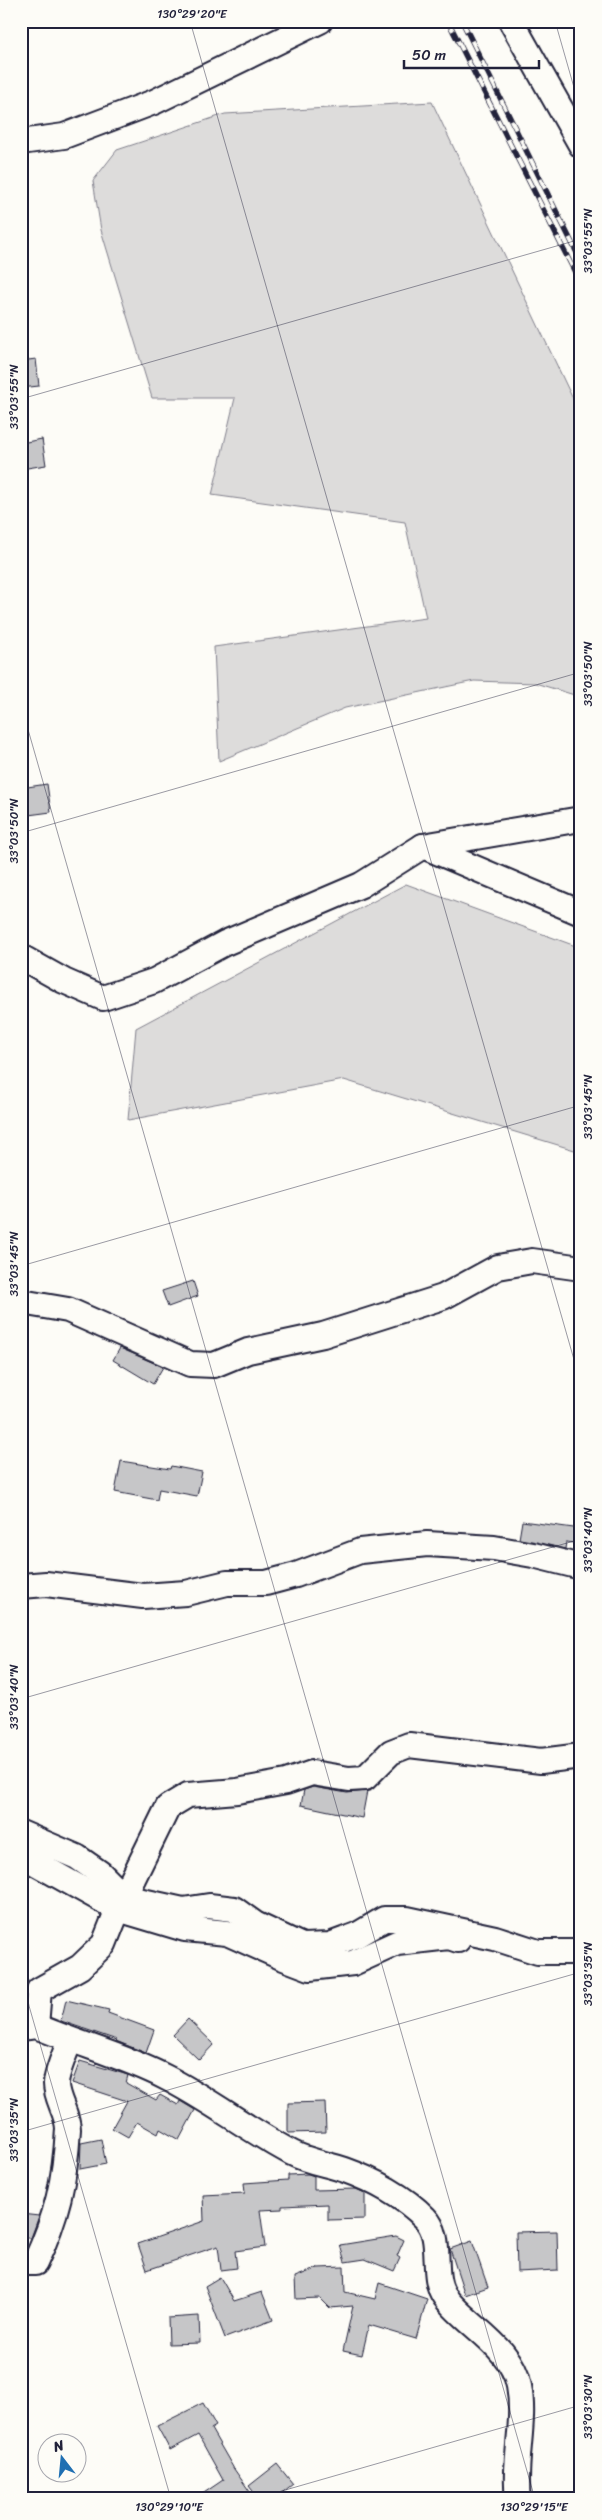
<svg xmlns="http://www.w3.org/2000/svg" width="602" height="2520" viewBox="0 0 602 2520" font-family="Sriracha,sans-serif">
  <style>
    .green { fill: #dddcdb; stroke: #807f8b }
    .building { fill: #c6c6c8; stroke: #22223b }
    .lines { fill: none; stroke-linecap: round; stroke-linejoin: round }
    .minor-casing { stroke: #22223b; stroke-width: 28 }
    .minor { stroke: #fdfcf7; stroke-width: 24 }
    .rail-casing { stroke: #22223b; stroke-width: 5.5 }
    .rail { stroke: #fdfcf7; stroke-width: 4; stroke-dasharray: 11; stroke-linecap: butt }
    .ticks { fill: none; stroke: #22223b; stroke-width: 1; stroke-opacity: 0.45 }
    .neatline { fill: none; stroke: #22223b; stroke-width: 2 }
    .ticks-label { font-size: 12px; text-anchor: middle; fill: #22223b }
  </style>
  <rect width="100%" height="100%" fill="#fdfcf7"/>
  <filter id="ink" filterUnits="userSpaceOnUse"><feTurbulence type="fractalNoise" baseFrequency=".02" numOctaves="2"/><feDisplacementMap in="SourceGraphic" scale="10" xChannelSelector="R" yChannelSelector="G"/><feConvolveMatrix kernelMatrix="1 2 1 2 8 2 1 2 1" color-interpolation-filters="sRGB"/></filter>
  <g filter="url(#ink)">
    <!-- green -->
    <g class="green">
      <path d="M432,102L581,416V697L535,683L474,681L345,708L219,761L214,647L426,618L405,522L212,495L235,398H152L101,230L93,181L117,150L225,114Z"/>
      <path d="M406,884L581,948V1152L344,1080L128,1120L136,1028Z"/>
    </g>
    <!-- building -->
    <g class="building">
      <path d="M36,359L39,386L21,388V361Z"/>
      <path d="M42,439L46,465L21,469V443Z"/>
      <path d="M47,784L51,812L21,816V788Z"/>
      <path d="M193,1281L198,1296L168,1307L162,1291Z"/>
      <path d="M120,1348L163,1367L153,1384L113,1360Z"/>
      <path d="M121,1461L170,1469L171,1466L202,1472L197,1496L159,1489L157,1500L115,1492Z"/>
      <path d="M522,1521L581,1529V1544L566,1542L565,1549L519,1539Z"/>
      <path d="M313,1787L347,1793L367,1791L362,1818L301,1805L304,1790Z"/>
      <path d="M66,2000L109,2010L108,2013L154,2030L146,2053L116,2041L117,2040L61,2021Z"/>
      <path d="M188,2019L214,2044L199,2060L173,2035Z"/>
      <path d="M80,2061L128,2075L126,2083L156,2100L160,2095L178,2105L180,2101L195,2110L179,2140L160,2129L158,2134L137,2122L128,2137L112,2128L127,2101L72,2083Z"/>
      <path d="M325,2102L326,2132L288,2133V2103Z"/>
      <path d="M101,2139L106,2164L80,2169L81,2143Z"/>
      <path d="M308,2174L314,2176V2190L356,2189L365,2193V2219L328,2220V2204L282,2206V2209L260,2210L265,2247L235,2251L237,2268L221,2270L218,2246L147,2270L138,2244L204,2221L203,2195L245,2193L244,2183L288,2180V2175Z"/>
      <path d="M21,2214L39,2216L31,2238H21Z"/>
      <path d="M557,2231L558,2270L517,2272L516,2232Z"/>
      <path d="M396,2236L404,2240L397,2256L400,2258L394,2271L365,2259L345,2262L340,2245Z"/>
      <path d="M472,2241L488,2287L465,2295L450,2249Z"/>
      <path d="M344,2267L345,2292L375,2299L379,2283L427,2299L416,2339L369,2325L362,2355L343,2351L353,2306L330,2308L320,2298L296,2299L295,2277L318,2268Z"/>
      <path d="M220,2277L234,2301L262,2292L273,2320L225,2338L205,2286Z"/>
      <path d="M199,2316L200,2343L169,2344L168,2318Z"/>
      <path d="M203,2403L216,2426L211,2429L234,2469L255,2499H195L223,2480L198,2435L170,2450L157,2426Z"/>
      <path d="M277,2464L293,2484L274,2499H259L249,2486Z"/>
    </g>
    <g class="lines">
      <!-- minor casing -->
      <g class="minor-casing">
        <g id="minor">
          <path d="M511,21L581,145"/>
          <path d="M21,142L64,136L154,102L320,21"/>
          <path d="M423,846L581,913"/>
          <path d="M21,957L64,981L103,998L154,981L225,943L361,885L423,846L581,819"/>
          <path d="M21,1302L68,1310L190,1364L214,1365L248,1351L323,1335L443,1297L498,1267L532,1261L581,1268"/>
          <path d="M21,1586L46,1584L143,1596L186,1593L227,1583H266L296,1575L360,1551L427,1544L494,1548L533,1555L581,1567"/>
          <path d="M21,1833L77,1857L100,1873L124,1897L183,1910L209,1906L234,1909L255,1924L302,1946L330,1945L357,1935L384,1919H407L495,1938L538,1952H581"/>
          <path d="M21,1855L118,1909L185,1929L227,1933L281,1957L310,1968L353,1963L397,1943L449,1937L458,1940"/>
          <path d="M36,2026L39,1990L80,1967L104,1944L118,1909L168,1807L188,1795L237,1791L286,1782L312,1773L349,1779L365,1778L391,1752L409,1745L541,1761L581,1756"/>
          <path d="M21,2028L36,2026C78,2044 124,2056 165,2077C209,2099 248,2130 292,2153C309,2162 328,2164 345,2170C373,2180 405,2197 425,2218C445,2238 429,2275 445,2297C468,2327 512,2347 519,2386C526,2423 513,2461 518,2499"/>
          <path d="M21,2263H35C57,2216 65,2181 68,2129C68,2114 56,2099 56,2084C56,2073 66,2051 70,2040"/>
        </g>
      </g>
      <!-- minor -->
      <use href="#minor" class="minor"/>
      <!-- rail casing -->
      <g class="rail-casing">
        <g id="rail">
          <path d="M448,21L581,284"/>
          <path d="M462,21L581,261"/>
        </g>
      </g>
      <!-- rail -->
      <use href="#rail" class="rail"/>
    </g>
  </g>
  <!-- ticks -->
  <path class="ticks" d="M190,21L581,1384M555,21L581,112M21,399L581,239M21,705L535,2499M21,833L581,672M21,1266L581,1105M21,1699L581,1539M21,1978L171,2499M21,2132L581,1972M254,2499L581,2405"/>
  <!-- margin -->
  <rect width="602" height="2520" fill="none" stroke="#fdfcf7" stroke-width="55"/>
  <!-- north arrow -->
  <g transform="translate(62 2458) rotate(344)"><circle r="24" fill="#fdfcf7" stroke="#a5a5ac"/>
  <path d="M0-4L9 19L0 12L-9 19Z" fill="#1f6fb2"/>
  <text y="-8" font-size="14" font-weight="bold" text-anchor="middle" fill="#22223b">N</text>
  </g>
  <!-- scale -->
  <path d="M404 60v8h135v-8" fill="none" stroke="#22223b" stroke-width="2.5"/>
  <text x="412" y="60" font-size="15" fill="#22223b" stroke="#fdfcf7" stroke-width="4" paint-order="stroke">50 m</text>
  <rect x="28" y="28" width="546" height="2464" class="neatline"/>
  <g class="ticks-label">
    <text x="192" y="18">130°29'20"E</text>
    <text transform="translate(588 241) rotate(-90)" y="4">33°03'55"N</text>
    <text transform="translate(14 397) rotate(-90)" y="4">33°03'55"N</text>
    <text transform="translate(588 674) rotate(-90)" y="4">33°03'50"N</text>
    <text transform="translate(14 831) rotate(-90)" y="4">33°03'50"N</text>
    <text transform="translate(588 1107) rotate(-90)" y="4">33°03'45"N</text>
    <text transform="translate(14 1264) rotate(-90)" y="4">33°03'45"N</text>
    <text transform="translate(588 1540) rotate(-90)" y="4">33°03'40"N</text>
    <text transform="translate(14 1697) rotate(-90)" y="4">33°03'40"N</text>
    <text transform="translate(588 1974) rotate(-90)" y="4">33°03'35"N</text>
    <text transform="translate(14 2130) rotate(-90)" y="4">33°03'35"N</text>
    <text transform="translate(588 2407) rotate(-90)" y="4">33°03'30"N</text>
    <text x="169" y="2511">130°29'10"E</text>
    <text x="534" y="2511">130°29'15"E</text>
  </g>
</svg>
